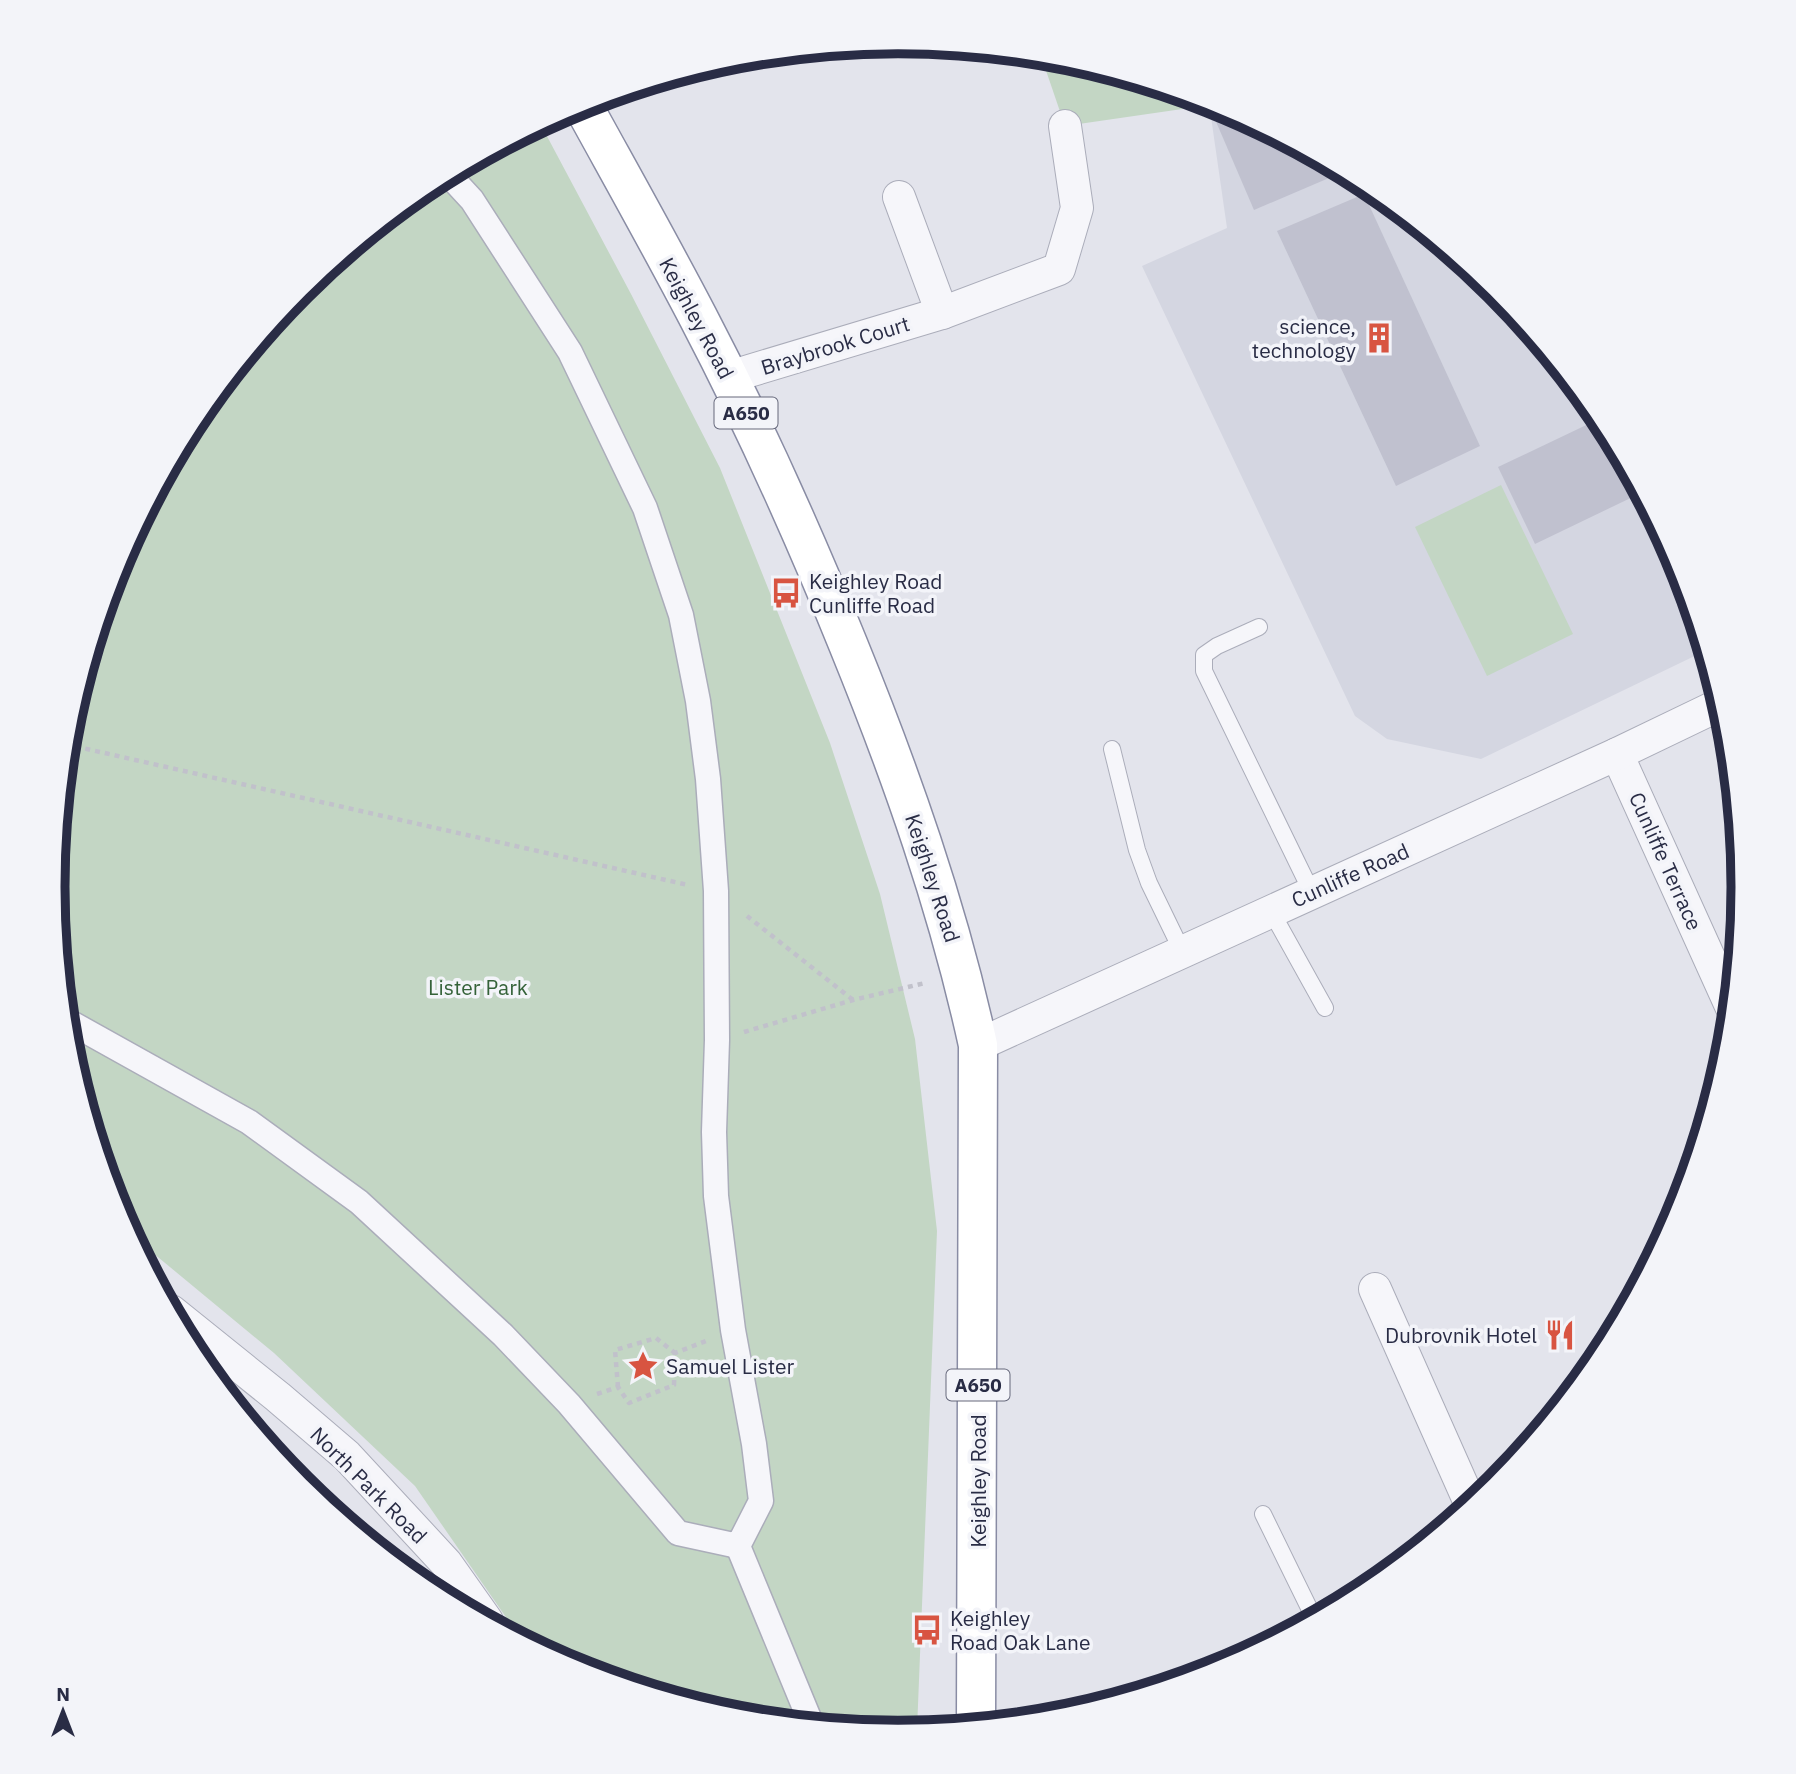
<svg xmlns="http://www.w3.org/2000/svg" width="1796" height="1774" viewBox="0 0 1796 1774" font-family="'IBM Plex Sans',sans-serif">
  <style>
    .built { fill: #d4d6e1 }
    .green { fill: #c3d6c4 }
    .building { fill: #c0c1cf }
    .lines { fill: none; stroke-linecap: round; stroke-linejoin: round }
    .service-casing { stroke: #abadba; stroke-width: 18 }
    .pedestrian-casing { stroke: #abadba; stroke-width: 27 }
    .minor-casing { stroke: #abadba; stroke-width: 34 }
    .trunk-casing { stroke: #898ca4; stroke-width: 41 }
    .path { stroke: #c1c1cb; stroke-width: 4.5; stroke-dasharray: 5 5; stroke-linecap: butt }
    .service { stroke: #f6f6fa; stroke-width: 16 }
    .pedestrian { stroke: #f6f6fa; stroke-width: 24 }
    .minor { stroke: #f6f6fa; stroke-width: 32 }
    .trunk { stroke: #fff; stroke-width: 38 }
    .labels { text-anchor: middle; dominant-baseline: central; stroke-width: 7; stroke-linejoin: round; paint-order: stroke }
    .shield { fill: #f3f4f9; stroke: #66687b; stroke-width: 2 }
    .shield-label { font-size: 19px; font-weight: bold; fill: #292c45 }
    .street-label { font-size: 21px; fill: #292c45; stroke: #f3f4f9 }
    .poi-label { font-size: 21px; fill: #292c45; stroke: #f3f4f9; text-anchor: start }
    .park-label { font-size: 21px; fill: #356239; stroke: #f3f4f9 }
    .rim { fill: none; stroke: #292c45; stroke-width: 9 }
  </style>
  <rect width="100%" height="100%" fill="#e3e4ec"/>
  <!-- built -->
  <path class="built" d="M1041,56L1063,58L1222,106L1368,185L1496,290L1601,418L1679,564L1705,651L1481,759L1387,739L1355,716L1142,266L1227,228L1209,103Z"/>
  <!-- green -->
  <g class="green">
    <path d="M1041,56L1063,58L1209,103L1203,106L1065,126Z"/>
    <path d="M541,125L631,294L720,468L830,743L880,894L915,1039L937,1231L917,1730L898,1732L733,1716L574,1668L521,1639L415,1486L274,1353L130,1234L117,1210L69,1051L53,887L69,722L117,563L196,417L301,289L429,184Z"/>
    <path d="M1501,485L1573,634L1487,676L1415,527Z"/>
  </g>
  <!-- building -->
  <g class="building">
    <path d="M1222,106L1343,172L1254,210L1211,110Z"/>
    <path d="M1364,194L1480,446L1396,486L1277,231Z"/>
    <path d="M1481,277L1496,290L1508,304L1496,310Z"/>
    <path d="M1601,418L1641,493L1535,544L1498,467Z"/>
  </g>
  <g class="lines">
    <!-- service casing -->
    <g class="service-casing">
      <g id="service">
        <path d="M1259,627L1217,646L1204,655V671L1312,893"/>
        <path d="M1112,749L1137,850L1149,883L1182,951"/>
        <path d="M1271,911L1325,1008"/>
        <path d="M1263,1514L1314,1618"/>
      </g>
    </g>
    <!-- pedestrian casing -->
    <g class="pedestrian-casing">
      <g id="pedestrian">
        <path d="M66,1020L249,1122L359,1202L503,1335L569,1404L678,1533L738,1546L761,1501L754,1444L733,1330L716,1196L714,1132L717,1040L716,891L708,779L698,701L681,615L645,508L570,352L472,200L448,174"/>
        <path d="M738,1546L811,1723"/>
      </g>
    </g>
    <!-- minor casing -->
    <g class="minor-casing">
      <g id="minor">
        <path d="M899,197L942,313"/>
        <path d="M729,377L942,313L1059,269L1077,208L1065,126"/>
        <path d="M1617,754L1731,1006"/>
        <path d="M978,1045L1617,754L1721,704"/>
        <path d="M1375,1289L1471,1505"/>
        <path d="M171,1311L278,1397L347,1456L446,1563L487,1621"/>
      </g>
    </g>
    <!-- trunk casing -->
    <g class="trunk-casing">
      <path id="trunk" d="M582,104C621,175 661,246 698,317C754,424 803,533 848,644C901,774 948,907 978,1045L976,1724"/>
    </g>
    <!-- path -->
    <g class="path">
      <path d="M67,741L78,747L688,885"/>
      <path d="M65,761L78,747L96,633"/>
      <path d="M747,916L853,1000"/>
      <path d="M744,1032L853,1000L925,983"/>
      <path d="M618,1387L615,1350L656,1338L675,1353"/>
      <path d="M597,1394L618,1387L629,1403L674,1385L675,1353L706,1341"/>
    </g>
    <!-- service -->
    <use href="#service" class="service"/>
    <!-- pedestrian -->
    <use href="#pedestrian" class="pedestrian"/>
    <!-- minor -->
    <use href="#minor" class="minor"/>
    <!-- trunk -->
    <use href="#trunk" class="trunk"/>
  </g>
  <!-- icons -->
  <defs>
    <g id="building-bare" transform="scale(2.415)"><path d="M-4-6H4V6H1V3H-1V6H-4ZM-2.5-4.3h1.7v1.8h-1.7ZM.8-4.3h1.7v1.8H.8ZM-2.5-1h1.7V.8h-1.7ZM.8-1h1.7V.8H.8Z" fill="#d85441" stroke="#f3f4f9" stroke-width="2.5" paint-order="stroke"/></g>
    <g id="bus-bare" transform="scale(2.415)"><path d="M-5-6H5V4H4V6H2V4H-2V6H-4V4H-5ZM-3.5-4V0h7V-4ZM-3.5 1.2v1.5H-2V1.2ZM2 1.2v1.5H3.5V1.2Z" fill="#d85441" stroke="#f3f4f9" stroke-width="2.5" paint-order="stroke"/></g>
    <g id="restaurant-bare" transform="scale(2.415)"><path d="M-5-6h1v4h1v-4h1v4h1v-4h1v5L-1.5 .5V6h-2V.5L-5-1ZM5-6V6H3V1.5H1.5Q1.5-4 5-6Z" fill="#d85441" stroke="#f3f4f9" stroke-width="2.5" paint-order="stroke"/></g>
    <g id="sight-bare" transform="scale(2.415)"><path d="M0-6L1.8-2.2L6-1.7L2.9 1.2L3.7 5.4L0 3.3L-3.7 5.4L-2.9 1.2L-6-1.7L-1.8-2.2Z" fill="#d85441" stroke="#f3f4f9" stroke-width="2.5" paint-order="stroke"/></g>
  </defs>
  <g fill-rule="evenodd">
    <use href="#building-bare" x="1379" y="338"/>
    <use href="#bus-bare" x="786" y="593"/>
    <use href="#restaurant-bare" x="1560" y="1335"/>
    <use href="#sight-bare" x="643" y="1366"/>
    <use href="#bus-bare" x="927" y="1630"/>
  </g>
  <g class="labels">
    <!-- shield labels -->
    <g class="shield">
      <rect x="714.5" y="397.5" width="63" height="31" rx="5"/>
      <rect x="946.5" y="1369.5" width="63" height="31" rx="5"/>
    </g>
    <g class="shield-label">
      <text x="746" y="413">A650</text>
      <text x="978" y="1385">A650</text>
    </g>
    <!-- street labels -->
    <g class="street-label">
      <text transform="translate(697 318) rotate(62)">Keighley Road</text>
      <text transform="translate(835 345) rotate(-17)">Braybrook Court</text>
      <text transform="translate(1666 861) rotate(66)">Cunliffe Terrace</text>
      <text transform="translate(1350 875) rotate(-24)">Cunliffe Road</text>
      <text transform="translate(933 878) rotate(72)">Keighley Road</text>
      <text transform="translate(978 1481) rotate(-90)">Keighley Road</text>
      <text transform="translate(369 1485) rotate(45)">North Park Road</text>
    </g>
    <!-- poi labels -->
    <g class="poi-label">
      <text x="1356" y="326" text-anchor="end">science,<tspan x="1356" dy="24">technology</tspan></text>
      <text x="809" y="581">Keighley Road<tspan x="809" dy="24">Cunliffe Road</tspan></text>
      <text x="1537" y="1335" text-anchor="end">Dubrovnik Hotel</text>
      <text x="666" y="1366">Samuel Lister</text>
      <text x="950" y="1618">Keighley<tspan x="950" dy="24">Road Oak Lane</tspan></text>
    </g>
    <!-- park labels -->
    <g class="park-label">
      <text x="478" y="987">Lister Park</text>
    </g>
  </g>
  <!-- crop -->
  <path d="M0 0H1796V1774H0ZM65 887a833 833 0 1 1 1666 0a833 833 0 1 1-1666 0Z" fill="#f3f4f9" fill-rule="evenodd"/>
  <path class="rim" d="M65 887a833 833 0 1 1 1666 0a833 833 0 1 1-1666 0Z"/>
  <!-- north arrow -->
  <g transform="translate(63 1711)" stroke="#f3f4f9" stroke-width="5" paint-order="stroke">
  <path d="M0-5L12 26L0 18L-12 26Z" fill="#292c45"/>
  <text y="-10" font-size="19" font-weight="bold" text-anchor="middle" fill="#292c45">N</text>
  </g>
</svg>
